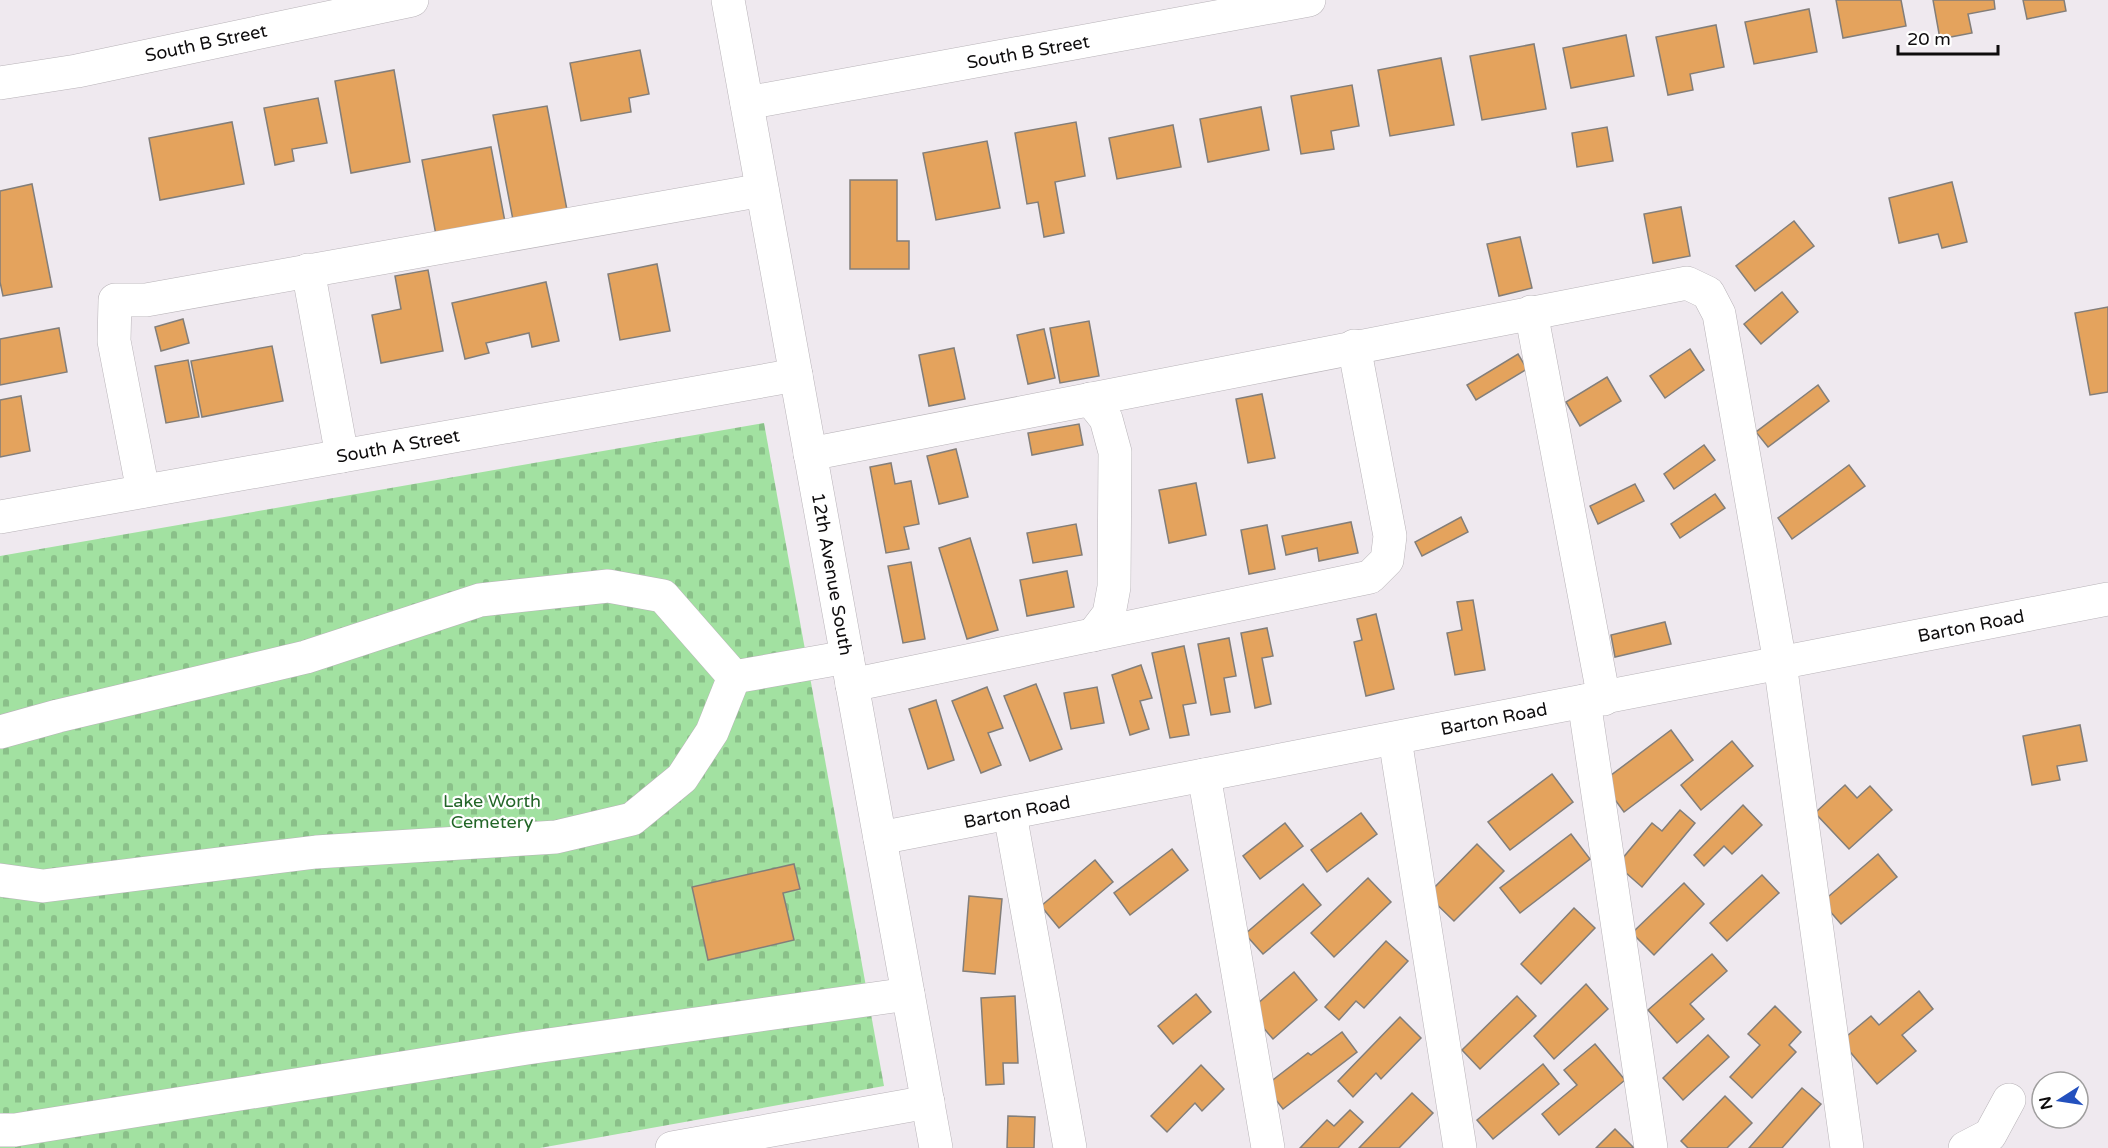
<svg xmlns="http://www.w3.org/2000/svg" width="2108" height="1148" viewBox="0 0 2108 1148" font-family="'Varela Round',sans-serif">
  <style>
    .cemetery { fill: url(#cemetery-stones) }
    .building { fill: #e4a35d; stroke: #837e79; stroke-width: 1.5 }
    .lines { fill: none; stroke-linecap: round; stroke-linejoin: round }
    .minor-casing { stroke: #b8b3b8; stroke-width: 34 }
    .minor { stroke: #fff; stroke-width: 33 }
    .labels { text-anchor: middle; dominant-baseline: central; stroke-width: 4.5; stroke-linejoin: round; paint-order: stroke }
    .street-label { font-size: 18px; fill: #0e0c0d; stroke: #fff }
    .park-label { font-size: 18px; fill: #226527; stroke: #fff }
  </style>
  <defs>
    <pattern id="cemetery-stones" width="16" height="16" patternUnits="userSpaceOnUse" patternTransform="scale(1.5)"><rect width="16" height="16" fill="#a2e1a1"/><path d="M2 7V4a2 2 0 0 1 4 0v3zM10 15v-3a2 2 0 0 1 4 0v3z" fill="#8ac089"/></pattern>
  </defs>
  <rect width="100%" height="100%" fill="#efe9ef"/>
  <!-- cemetery -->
  <path class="cemetery" d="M764,423L884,1086L540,1148H0V556Z"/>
  <!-- building -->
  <g class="building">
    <path d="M1836,0H1901L1906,26L1843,38Z"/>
    <path d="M1933,0H1994L1995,9L1968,14L1972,33L1940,39Z"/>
    <path d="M2023,0H2064L2066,11L2027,19Z"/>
    <path d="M1809,9L1817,52L1754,64L1745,22Z"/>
    <path d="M1716,25L1724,67L1690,74L1693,90L1668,95L1656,37Z"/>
    <path d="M1626,35L1634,76L1571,88L1563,48Z"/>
    <path d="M1534,44L1546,109L1482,120L1470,56Z"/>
    <path d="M640,50L649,94L629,98L631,112L581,121L570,63Z"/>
    <path d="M1441,58L1454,125L1390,136L1378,70Z"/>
    <path d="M394,70L410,162L351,173L335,81Z"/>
    <path d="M1352,85L1359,126L1331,131L1334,149L1301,154L1291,96Z"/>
    <path d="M318,98L327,143L292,149L294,161L275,165L264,108Z"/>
    <path d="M547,106L567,210L513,220L493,115Z"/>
    <path d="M1261,107L1269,150L1208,162L1200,119Z"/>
    <path d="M232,122L244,184L160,200L149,138Z"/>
    <path d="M1076,122L1085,176L1055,182L1064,233L1044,237L1038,202L1027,204L1015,133Z"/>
    <path d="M1173,125L1181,167L1117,179L1109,138Z"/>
    <path d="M1607,127L1613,161L1577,167L1572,133Z"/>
    <path d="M987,141L1000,208L936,220L923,153Z"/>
    <path d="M491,147L505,222L436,235L422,160Z"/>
    <path d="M850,180H897V241H909V269H850Z"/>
    <path d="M1952,182L1967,242L1942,248L1938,234L1899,243L1889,198Z"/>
    <path d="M32,184L52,287L3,296L0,282V191Z"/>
    <path d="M1681,207L1690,256L1653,263L1644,214Z"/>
    <path d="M1794,221L1814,246L1755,291L1736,266Z"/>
    <path d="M1520,237L1532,288L1499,296L1487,244Z"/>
    <path d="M657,264L670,331L620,340L608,274Z"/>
    <path d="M428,270L443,351L381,363L372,315L401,309L395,276Z"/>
    <path d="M546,282L559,341L532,347L529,333L486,343L489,353L465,359L452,303Z"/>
    <path d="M1782,292L1798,312L1761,344L1744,324Z"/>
    <path d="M2108,307V392L2090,395L2075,313Z"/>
    <path d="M183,319L189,343L161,351L155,327Z"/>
    <path d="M1089,321L1099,376L1060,383L1050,328Z"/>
    <path d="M59,328L67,372L0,385V339Z"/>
    <path d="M1044,329L1055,378L1028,384L1017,335Z"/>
    <path d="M272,346L283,401L202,417L191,361Z"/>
    <path d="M954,348L965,399L929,406L919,355Z"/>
    <path d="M1690,349L1704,370L1665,398L1650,376Z"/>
    <path d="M1518,354L1527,369L1476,400L1467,385Z"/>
    <path d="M188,360L199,417L166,423L155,366Z"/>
    <path d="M1607,377L1621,401L1580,426L1566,402Z"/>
    <path d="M1818,385L1829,401L1768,447L1756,432Z"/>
    <path d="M1262,394L1275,458L1248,463L1236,399Z"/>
    <path d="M21,396L30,451L0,457V400Z"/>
    <path d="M1079,424L1083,445L1032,455L1028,433Z"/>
    <path d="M1704,445L1715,460L1674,489L1664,474Z"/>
    <path d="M956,449L968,497L939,504L927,456Z"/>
    <path d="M891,463L895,484L911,481L919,524L904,527L909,549L886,553L870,467Z"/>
    <path d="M1849,465L1865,486L1792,539L1778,518Z"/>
    <path d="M1196,483L1206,535L1169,543L1159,490Z"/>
    <path d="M1635,484L1644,501L1598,524L1590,506Z"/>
    <path d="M1715,494L1725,508L1680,538L1671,524Z"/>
    <path d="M1461,517L1468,532L1422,556L1415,542Z"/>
    <path d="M1351,522L1358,553L1319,561L1317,548L1286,555L1282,536Z"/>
    <path d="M1076,524L1082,555L1033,563L1027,533Z"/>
    <path d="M1267,525L1275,569L1249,574L1241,530Z"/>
    <path d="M970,538L998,630L967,639L939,548Z"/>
    <path d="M911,562L925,639L903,643L888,566Z"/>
    <path d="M1067,571L1074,607L1027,616L1020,580Z"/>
    <path d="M1473,600L1485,670L1455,675L1447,633L1462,630L1457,602Z"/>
    <path d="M1376,614L1394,689L1366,696L1354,642L1362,640L1357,619Z"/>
    <path d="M1665,622L1671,644L1615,657L1611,635Z"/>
    <path d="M1267,628L1273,656L1262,658L1271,704L1255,708L1241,633Z"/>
    <path d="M1229,638L1236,676L1224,678L1230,712L1211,715L1198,644Z"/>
    <path d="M1184,646L1196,703L1183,705L1189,735L1170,738L1152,653Z"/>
    <path d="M1141,665L1152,698L1140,701L1149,729L1130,735L1112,675Z"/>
    <path d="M1036,684L1062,749L1030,761L1004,696Z"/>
    <path d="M987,687L1003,728L988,733L1001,765L981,773L952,701Z"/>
    <path d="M1097,687L1104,723L1071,729L1064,693Z"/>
    <path d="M936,700L954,760L928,769L909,709Z"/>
    <path d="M2080,725L2087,761L2057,766L2060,780L2032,785L2023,736Z"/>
    <path d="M1671,730L1693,760L1624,812L1602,782Z"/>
    <path d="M1732,741L1753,766L1701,810L1681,785Z"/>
    <path d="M1552,774L1573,802L1510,850L1488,822Z"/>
    <path d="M1845,785L1857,798L1870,786L1892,810L1849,849L1815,813Z"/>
    <path d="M1743,805L1762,825L1732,854L1724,846L1704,866L1694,855Z"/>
    <path d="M1680,810L1695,823L1642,887L1617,865L1652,823L1662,831Z"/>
    <path d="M1361,813L1377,834L1327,872L1311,850Z"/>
    <path d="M1285,823L1303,846L1260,879L1243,856Z"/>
    <path d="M1571,834L1590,859L1520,913L1500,888Z"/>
    <path d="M1477,844L1504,871L1454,921L1427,895Z"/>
    <path d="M1172,849L1188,870L1130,915L1114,893Z"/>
    <path d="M1878,854L1897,877L1841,924L1822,902Z"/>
    <path d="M1095,860L1113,882L1059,928L1041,906Z"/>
    <path d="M794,864L800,889L783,893L794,940L708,960L692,887Z"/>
    <path d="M1762,875L1779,893L1727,941L1710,923Z"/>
    <path d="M1368,878L1391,902L1334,957L1311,933Z"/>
    <path d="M1684,883L1704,904L1654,955L1632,933Z"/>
    <path d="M1303,884L1321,905L1263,954L1245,934Z"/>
    <path d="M969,896L1002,899L995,974L963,971Z"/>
    <path d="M1574,908L1595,928L1541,984L1521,964Z"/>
    <path d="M1386,941L1408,961L1364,1008L1356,1001L1339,1020L1325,1007Z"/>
    <path d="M1712,954L1727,971L1690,1004L1704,1019L1677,1043L1648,1010Z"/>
    <path d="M1294,972L1317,1000L1273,1039L1249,1011Z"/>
    <path d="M1586,984L1608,1009L1554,1059L1534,1036Z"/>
    <path d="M1919,991L1933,1009L1902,1035L1916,1051L1877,1084L1841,1041L1871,1016L1879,1025Z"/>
    <path d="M1196,994L1211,1012L1173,1044L1158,1026Z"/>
    <path d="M1015,996L1018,1063H1003L1004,1084L986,1085L981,998Z"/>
    <path d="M1517,996L1536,1016L1480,1069L1462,1050Z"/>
    <path d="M1775,1006L1801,1032L1789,1045L1796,1052L1752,1098L1730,1077L1760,1045L1748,1034Z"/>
    <path d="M1400,1017L1421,1038L1381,1079L1376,1073L1353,1097L1338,1081Z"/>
    <path d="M1342,1032L1357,1052L1283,1109L1265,1086L1308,1053L1311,1055Z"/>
    <path d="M1708,1035L1729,1057L1683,1100L1663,1078Z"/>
    <path d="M1595,1044L1625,1080L1559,1135L1542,1114L1577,1085L1564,1070Z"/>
    <path d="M1543,1064L1559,1084L1493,1139L1477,1120Z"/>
    <path d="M1201,1065L1224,1089L1202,1111L1195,1103L1167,1132L1151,1116Z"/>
    <path d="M1802,1088L1821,1104L1782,1148H1749Z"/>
    <path d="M1412,1093L1433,1113L1399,1148H1359Z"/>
    <path d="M1725,1096L1752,1123L1727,1148H1688L1681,1141Z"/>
    <path d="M1350,1110L1363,1122L1338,1148H1300L1327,1120L1334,1126Z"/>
    <path d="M1008,1116L1035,1117L1034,1148H1007Z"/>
    <path d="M1615,1129L1634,1148H1596Z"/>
  </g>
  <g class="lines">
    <!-- minor casing -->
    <g class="minor-casing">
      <g id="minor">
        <path d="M728,0L936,1148"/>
        <path d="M0,83L77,71L412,0"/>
        <path d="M747,103L1309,0"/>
        <path d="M308,270L342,456"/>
        <path d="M1531,312L1604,699"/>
        <path d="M1090,399L1106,419L1115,452L1114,587L1109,614L1093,635"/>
        <path d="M810,454L1687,283L1708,293L1719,314L1780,663L1847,1148"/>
        <path d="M143,491L114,341L115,300H146L762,190"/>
        <path d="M0,517L796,375"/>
        <path d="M734,677L847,657"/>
        <path d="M852,685L1370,577L1387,560L1390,536L1354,346"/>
        <path d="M1584,701L1651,1148"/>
        <path d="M0,732L58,716L306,657L480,600L608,586L663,596L734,677"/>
        <path d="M1395,739L1460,1148"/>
        <path d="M1204,775L1268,1148"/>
        <path d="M1010,814L1070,1148"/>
        <path d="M880,838L2108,599"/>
        <path d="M0,880L43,886L316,852L556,837L632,819L682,778L712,732L734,677"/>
        <path d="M0,1130H15L527,1048L908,994"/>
        <path d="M672,1148L928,1102"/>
        <path d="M1965,1148L1990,1135L2009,1100"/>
      </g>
    </g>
    <!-- minor -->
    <use href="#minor" class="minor"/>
  </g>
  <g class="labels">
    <!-- street labels -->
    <g class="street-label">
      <text transform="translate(206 43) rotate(-12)">South B Street</text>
      <text transform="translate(1028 52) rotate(-10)">South B Street</text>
      <text transform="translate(398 446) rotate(-10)">South A Street</text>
      <text transform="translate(832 574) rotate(80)">12th Avenue South</text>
      <text transform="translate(1971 626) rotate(-11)">Barton Road</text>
      <text transform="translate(1494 719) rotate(-11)">Barton Road</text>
      <text transform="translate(1017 812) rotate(-11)">Barton Road</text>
    </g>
    <!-- park labels -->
    <g class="park-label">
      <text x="492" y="801">Lake Worth<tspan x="492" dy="21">Cemetery</tspan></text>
    </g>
  </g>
  <!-- north arrow -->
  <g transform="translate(2060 1100) rotate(258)"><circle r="28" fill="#ffffff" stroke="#9f9e9e" stroke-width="1.5"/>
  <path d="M0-4.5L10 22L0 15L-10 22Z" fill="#2350be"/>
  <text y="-9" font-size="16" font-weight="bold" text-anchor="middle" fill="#0e0c0d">N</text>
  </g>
  <!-- scale -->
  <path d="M1898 45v9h100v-9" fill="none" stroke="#0e0c0d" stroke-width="3"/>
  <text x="1907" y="45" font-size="18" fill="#0e0c0d" stroke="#ffffff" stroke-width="4.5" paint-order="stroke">20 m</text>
</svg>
